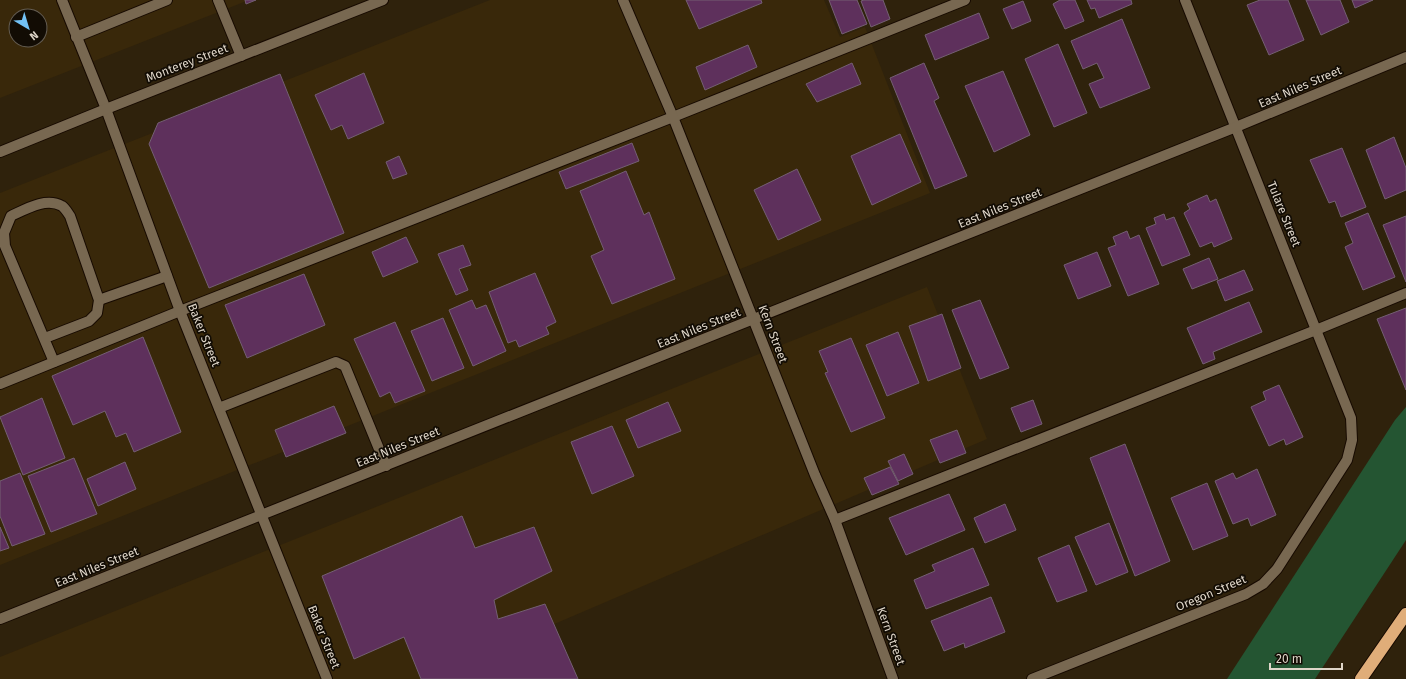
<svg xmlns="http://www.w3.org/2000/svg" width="1406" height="679" viewBox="0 0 1406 679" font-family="'Fira Sans',sans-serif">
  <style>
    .built { fill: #39280a; fill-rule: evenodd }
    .green { fill: #245532 }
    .building { fill: #5e305c; stroke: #745f73 }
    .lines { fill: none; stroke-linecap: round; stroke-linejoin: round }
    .lane-casing { stroke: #170a00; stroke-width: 12 }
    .street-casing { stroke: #170a00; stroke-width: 12 }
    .secondary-casing { stroke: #170a00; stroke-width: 12 }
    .highway-casing { stroke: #170a00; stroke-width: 14 }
    .lane { stroke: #786851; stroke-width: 10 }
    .street { stroke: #786851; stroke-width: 10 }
    .secondary { stroke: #786851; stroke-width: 10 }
    .highway { stroke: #e0ad79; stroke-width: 12 }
    .labels { text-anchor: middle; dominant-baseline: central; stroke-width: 3.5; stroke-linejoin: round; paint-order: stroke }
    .street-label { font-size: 12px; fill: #dfd6c9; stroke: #120c04 }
  </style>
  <rect width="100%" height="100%" fill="#2f220c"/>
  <!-- built -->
  <g class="built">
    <path d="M0,0H249L0,98ZM16,16H40V40H16Z"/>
    <path d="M490,0H824L840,37L865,27L930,193L0,565V193Z"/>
    <path d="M927,287L987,439L531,634L549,679H0V657Z"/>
  </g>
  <!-- green -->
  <path class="green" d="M1406,407V540L1315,679H1227L1395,420Z"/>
  <!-- building -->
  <g class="building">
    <path d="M245,0H256L246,4Z"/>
    <path d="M686,0H761L762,3L699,29Z"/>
    <path d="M829,0H857L867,24L842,34Z"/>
    <path d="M864,0H883L890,19L871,27L861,1Z"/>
    <path d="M1060,0H1075L1084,21L1065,29L1053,4Z"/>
    <path d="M1087,0H1131L1132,4L1099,18L1095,8L1091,9Z"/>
    <path d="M1260,0H1288L1304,40L1269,55L1247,5Z"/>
    <path d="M1306,0H1340L1349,22L1321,35Z"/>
    <path d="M1352,0H1373L1355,8Z"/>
    <path d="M1023,1L1031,21L1012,29L1003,9Z"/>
    <path d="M979,13L989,38L935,60L925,35Z"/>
    <path d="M1122,19L1150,88L1100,108L1089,84L1104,78L1097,63L1083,69L1071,41Z"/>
    <path d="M1058,44L1087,113L1054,127L1025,59Z"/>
    <path d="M748,45L757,67L705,90L696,67Z"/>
    <path d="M852,63L861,84L817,102L806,84Z"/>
    <path d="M924,63L939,98L934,101L967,176L935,189L890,78Z"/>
    <path d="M1003,71L1030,135L994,152L965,86Z"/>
    <path d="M364,73L384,123L348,139L342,125L331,130L315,95Z"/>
    <path d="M280,74L344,233L209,288L149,144L158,123Z"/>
    <path d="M900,134L921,182L872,205L851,156Z"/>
    <path d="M1394,137L1406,168V190L1385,199L1366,150Z"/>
    <path d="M632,143L639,161L566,189L559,172Z"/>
    <path d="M1342,148L1366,207L1341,217L1335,201L1329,203L1310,160Z"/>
    <path d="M399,156L407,174L393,179L386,162Z"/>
    <path d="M797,169L821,220L778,240L754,190Z"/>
    <path d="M626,171L644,215L649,212L675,279L612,304L591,256L604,250L580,191Z"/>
    <path d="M1207,195L1210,202L1216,199L1232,239L1214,247L1212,242L1200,247L1184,213L1190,209L1187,204Z"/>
    <path d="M1368,213L1395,277L1363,290L1345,247L1353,243L1345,223Z"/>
    <path d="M1164,214L1166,220L1174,217L1190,255L1162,266L1146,228L1156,224L1154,218Z"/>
    <path d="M1406,216V282L1383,225Z"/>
    <path d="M1127,231L1130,239L1139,235L1159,284L1128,296L1108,248L1116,245L1113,237Z"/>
    <path d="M406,237L418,262L383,277L372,252Z"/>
    <path d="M463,245L471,265L459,269L468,290L456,295L438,254Z"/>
    <path d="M1097,252L1111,286L1078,299L1064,265Z"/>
    <path d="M1209,258L1218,279L1192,289L1183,269Z"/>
    <path d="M1244,270L1253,290L1225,301L1217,281Z"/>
    <path d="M535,273L556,322L546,327L549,334L519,347L516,340L508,343L489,292Z"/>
    <path d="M304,274L325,325L247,358L225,305Z"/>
    <path d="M472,300L476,309L486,305L506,351L473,366L449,310Z"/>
    <path d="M980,300L1009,368L980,379L952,310Z"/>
    <path d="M1249,302L1262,332L1213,352L1215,359L1203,364L1187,328Z"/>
    <path d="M1406,308V390L1377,319Z"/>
    <path d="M942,314L961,368L928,381L909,326Z"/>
    <path d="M443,318L464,368L432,381L411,331Z"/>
    <path d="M395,322L425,391L395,403L390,392L380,397L354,339Z"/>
    <path d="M898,332L919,383L887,396L866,345Z"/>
    <path d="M143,337L181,432L134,452L126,433L116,437L105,411L73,425L52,376Z"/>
    <path d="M851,338L885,418L851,432L825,373L828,372L819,351Z"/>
    <path d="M1279,385L1303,437L1286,445L1284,439L1269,446L1251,407L1266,400L1263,392Z"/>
    <path d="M42,398L65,458L23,475L0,417Z"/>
    <path d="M1033,400L1042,424L1021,432L1011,408Z"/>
    <path d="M668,402L681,431L638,448L626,420Z"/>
    <path d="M334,406L346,433L286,457L275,430Z"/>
    <path d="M612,426L634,476L592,494L571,442Z"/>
    <path d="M957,430L966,453L940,463L930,440Z"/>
    <path d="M1125,444L1170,561L1135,576L1090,458Z"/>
    <path d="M904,454L913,474L898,481L888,461Z"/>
    <path d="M74,458L97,514L51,532L28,476Z"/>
    <path d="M125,462L136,489L98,506L87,479Z"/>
    <path d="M890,467L899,484L872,495L864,478Z"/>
    <path d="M1257,469L1276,515L1251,526L1248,518L1233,524L1215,481L1233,473L1236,479Z"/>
    <path d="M20,473L45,534L12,546L0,516V481Z"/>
    <path d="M1207,483L1228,536L1193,550L1171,498Z"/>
    <path d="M949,494L965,530L906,555L889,518Z"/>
    <path d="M1005,504L1016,530L985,543L974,518Z"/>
    <path d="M462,516L475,548L534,527L552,571L494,600L498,619L545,604L578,679H421L404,637L354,659L322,576Z"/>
    <path d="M1109,523L1128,572L1096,585L1075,537Z"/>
    <path d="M0,527L9,548L0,551Z"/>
    <path d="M1069,545L1087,591L1057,602L1038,558Z"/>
    <path d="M973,548L989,585L926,609L914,580L935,571L932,565Z"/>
    <path d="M991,597L1005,632L965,648L964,643L944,651L931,621Z"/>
  </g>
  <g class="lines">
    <!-- lane casing -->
    <g class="lane-casing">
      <g id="lane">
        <path d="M218,0L241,56"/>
        <path d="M76,37L167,0"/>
        <path d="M99,300L167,276"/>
        <path d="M45,338L89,321L97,313L99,300L70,216C68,213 65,208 62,206C46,197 26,209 11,216L4,233L5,246L54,362"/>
        <path d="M0,384L180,311L673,117L965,0"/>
        <path d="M219,408L336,362L345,366L386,466"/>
        <path d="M835,520L1316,330L1406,293"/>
      </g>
    </g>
    <!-- street casing -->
    <g class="street-casing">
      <g id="street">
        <path d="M623,0L673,117L815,475L835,520L893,679"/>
        <path d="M1032,679L1246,594L1263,584L1277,569L1347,460L1352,440L1351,418L1185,0"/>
      </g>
    </g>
    <!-- secondary casing -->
    <g class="secondary-casing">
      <g id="secondary">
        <path d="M62,0L106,109L180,311L327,679"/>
        <path d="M0,152L106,109L383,0"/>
        <path d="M0,619L1236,127L1406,57"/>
      </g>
    </g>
    <!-- highway casing -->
    <g class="highway-casing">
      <path id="highway" d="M1361,679L1406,614"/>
    </g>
    <!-- lane -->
    <use href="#lane" class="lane"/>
    <!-- street -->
    <use href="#street" class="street"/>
    <!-- secondary -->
    <use href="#secondary" class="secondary"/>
    <!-- highway -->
    <use href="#highway" class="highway"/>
  </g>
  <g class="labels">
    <!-- street labels -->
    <g class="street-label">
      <text transform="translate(187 63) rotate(-21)">Monterey Street</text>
      <text transform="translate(1300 87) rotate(-23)">East Niles Street</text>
      <text transform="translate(1000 208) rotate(-22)">East Niles Street</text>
      <text transform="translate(1284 214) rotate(68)">Tulare Street</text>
      <text transform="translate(699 328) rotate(-22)">East Niles Street</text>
      <text transform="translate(773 334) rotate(69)">Kern Street</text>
      <text transform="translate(204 335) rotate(68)">Baker Street</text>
      <text transform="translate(398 447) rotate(-22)">East Niles Street</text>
      <text transform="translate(97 567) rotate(-22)">East Niles Street</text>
      <text transform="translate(1211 593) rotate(-23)">Oregon Street</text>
      <text transform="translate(891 636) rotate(70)">Kern Street</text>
      <text transform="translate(324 637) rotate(68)">Baker Street</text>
    </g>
  </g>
  <!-- north arrow -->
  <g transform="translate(28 28) rotate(142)"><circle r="19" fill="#120c04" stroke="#645d53"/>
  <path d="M0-3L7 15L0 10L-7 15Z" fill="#72c1f5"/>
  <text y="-6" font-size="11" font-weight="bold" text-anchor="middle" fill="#dfd6c9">N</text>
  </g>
  <!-- scale -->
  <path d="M1270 663v6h72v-6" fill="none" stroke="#dfd6c9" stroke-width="2"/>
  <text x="1276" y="663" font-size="12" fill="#dfd6c9" stroke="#120c04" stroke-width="3" paint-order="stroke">20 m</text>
</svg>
